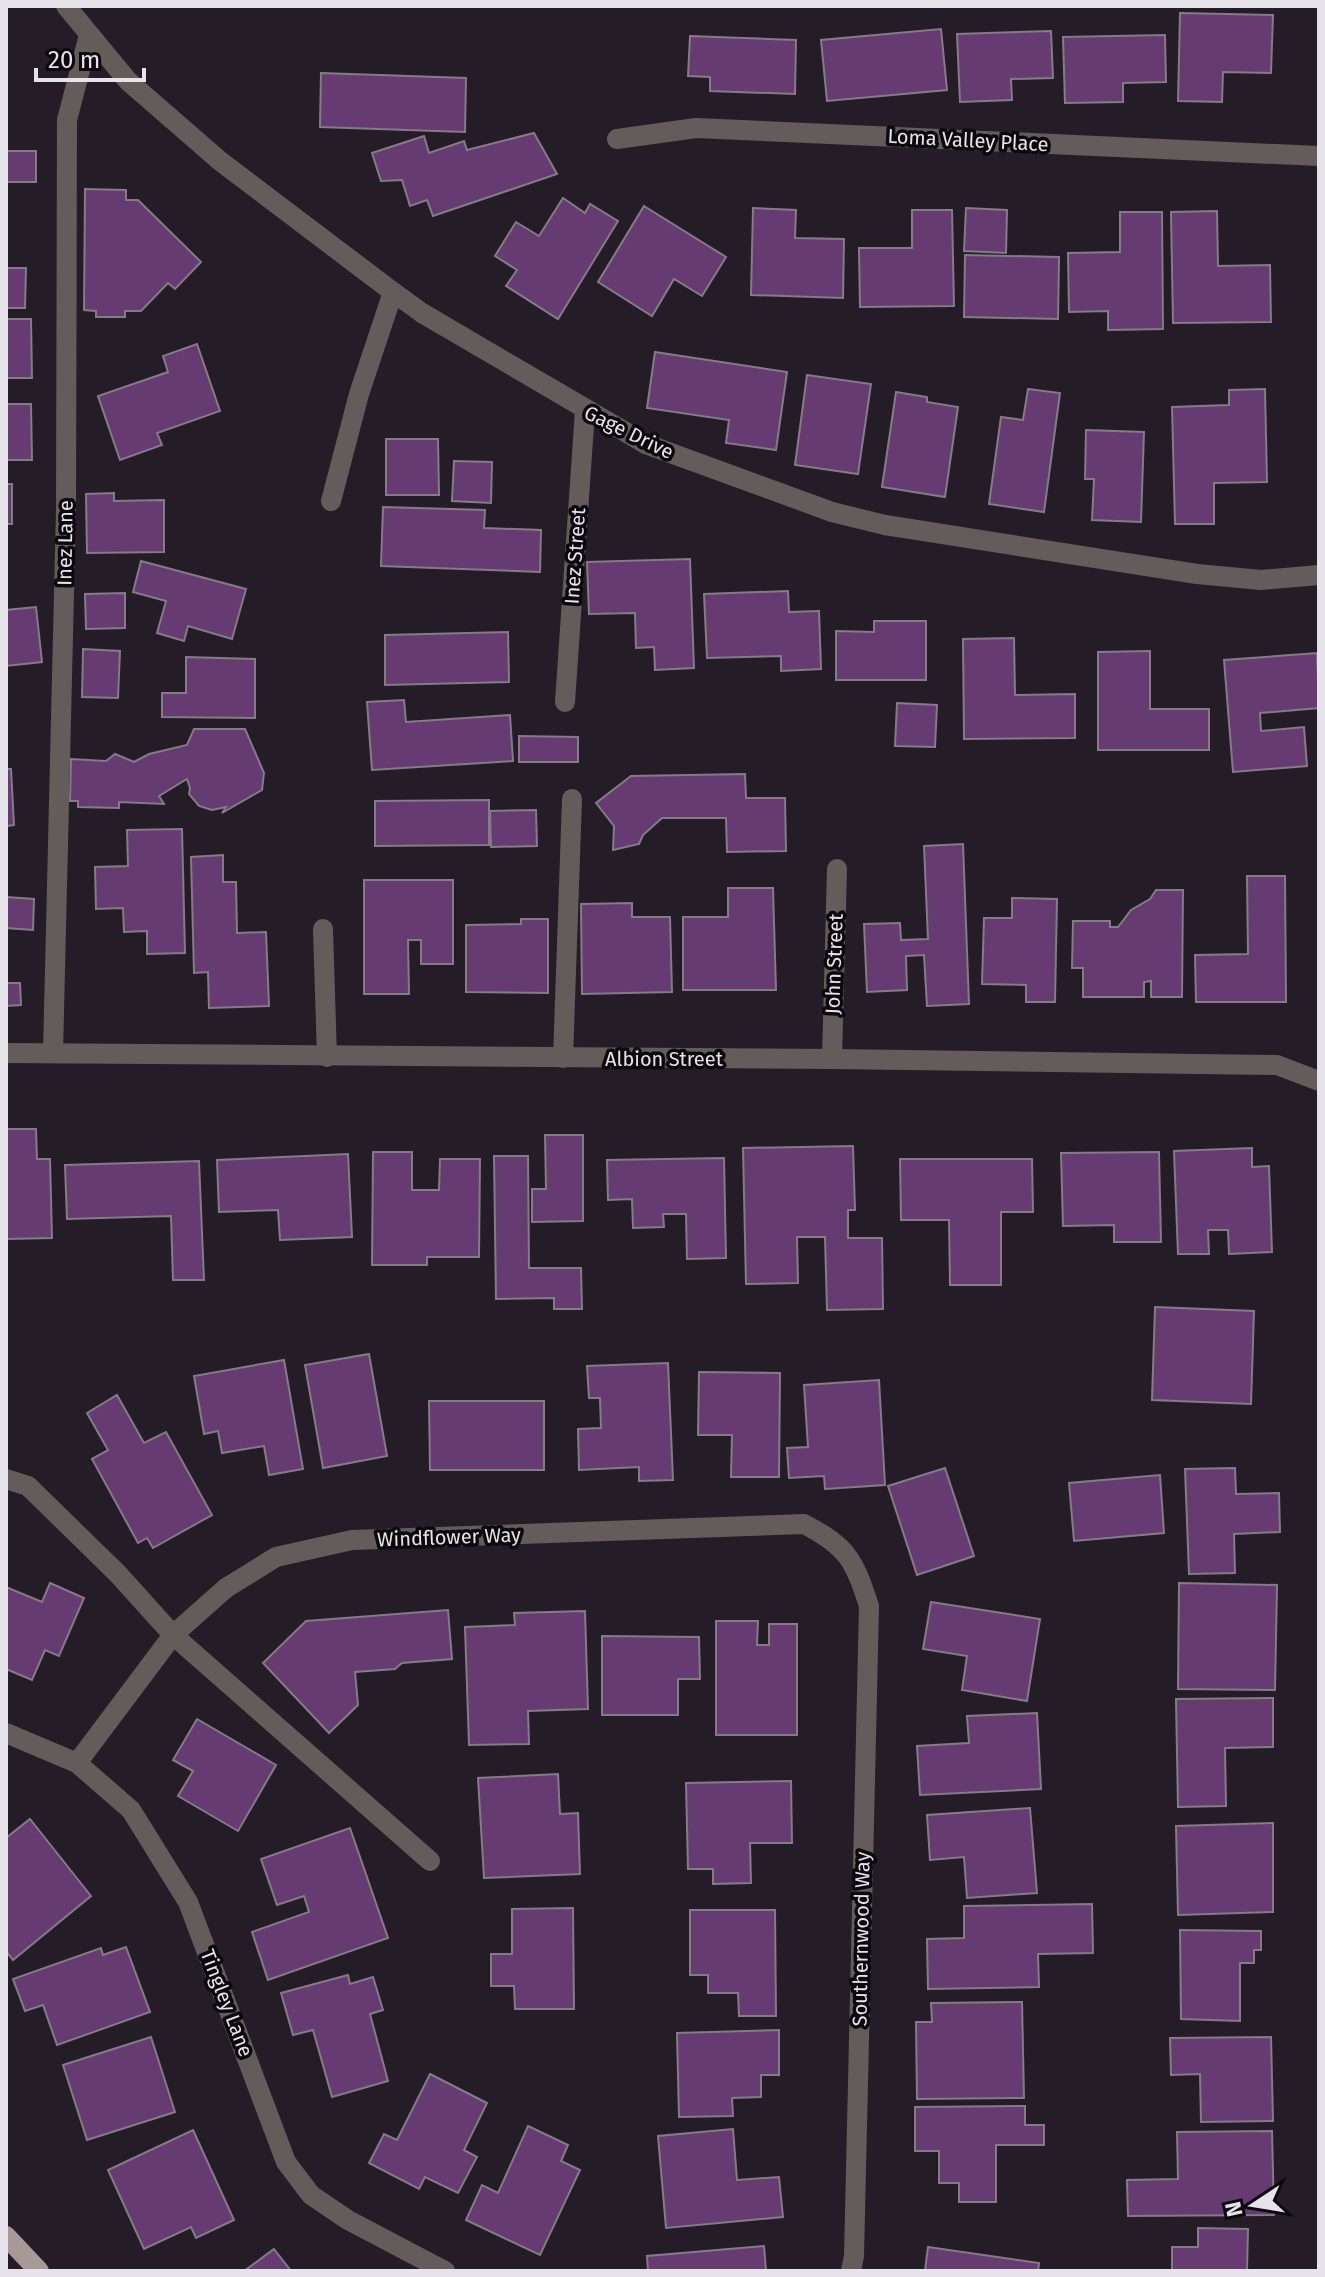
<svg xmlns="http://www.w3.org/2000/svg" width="1325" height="2277" viewBox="0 0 1325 2277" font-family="'Fira Sans',sans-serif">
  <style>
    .building { fill: #663b71; stroke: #847b87; stroke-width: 2 }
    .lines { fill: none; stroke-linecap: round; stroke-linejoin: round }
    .minor { stroke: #645c5b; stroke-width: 20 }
    .major { stroke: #a89997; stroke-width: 20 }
    .labels { text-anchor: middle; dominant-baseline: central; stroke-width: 7; stroke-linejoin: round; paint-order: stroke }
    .street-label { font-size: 20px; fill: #e7e3ea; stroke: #0b090d }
  </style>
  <rect width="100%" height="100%" fill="#241d28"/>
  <!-- building -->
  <g class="building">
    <path d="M1180,13L1273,15L1271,73L1223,72L1222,102L1178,101Z"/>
    <path d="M941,29L947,90L827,101L821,40Z"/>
    <path d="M1051,31L1053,78L1011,79L1012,100L960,102L957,34Z"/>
    <path d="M1165,35L1166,82L1123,83V102L1065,103L1063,37Z"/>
    <path d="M690,36L796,40L795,94L710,91V77L688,76Z"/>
    <path d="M321,73L466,78L465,132L320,127Z"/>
    <path d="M534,133L557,174L433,216L427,200L410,206L402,180L381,181L372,153L424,136L429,153L464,141L467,150Z"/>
    <rect x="6" y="151" width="30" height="31"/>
    <path d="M85,189L126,190V200H138L201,262L175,289L168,283L141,311H125V317H96V311L84,310Z"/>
    <path d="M563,198L585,213L590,204L618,221L558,319L506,286L517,270L495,256L516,222L539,236Z"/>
    <path d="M644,206L726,257L702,296L674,279L652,316L598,282Z"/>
    <path d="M753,208L796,210L795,238L844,239L843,298L751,295Z"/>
    <path d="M966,208L1007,210L1006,253L964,251Z"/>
    <path d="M912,210H952L954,306L860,307L859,248H912Z"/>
    <path d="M1217,211L1218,266L1270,265L1271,322L1173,323L1171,212Z"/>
    <path d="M1120,212H1162L1163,329L1108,330V311L1069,312L1068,253L1120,252Z"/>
    <path d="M965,255L1059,257L1058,319L964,317Z"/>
    <path d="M6,268H26L25,308H6Z"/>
    <path d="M6,319H31L32,378H6Z"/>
    <path d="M197,344L220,411L157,433L162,445L120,460L98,396L168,372L163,356Z"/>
    <path d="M655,352L787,372L776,450L726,443L729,420L647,408Z"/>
    <path d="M807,375L871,384L858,474L795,465Z"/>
    <path d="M1028,389L1060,393L1044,512L989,504L1001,417L1023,420Z"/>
    <path d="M1265,389L1267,482L1214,483V524H1175L1172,407L1229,405V390Z"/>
    <path d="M896,392L927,397V402L958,407L945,497L882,487Z"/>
    <path d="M6,404H31L32,460H6Z"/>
    <path d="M1086,430L1144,432L1141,522L1092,520L1094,479H1085Z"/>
    <path d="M386,439H438L439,495H386Z"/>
    <path d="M454,461L492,462L491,503L452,501Z"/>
    <rect x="6" y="484" width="6" height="40"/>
    <path d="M114,493V501L164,500V552L87,553L86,494Z"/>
    <path d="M383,507L485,510L484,528L541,530L540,572L381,566Z"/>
    <path d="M690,559L694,668L655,670L654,647L636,648L635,613L589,614L587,562Z"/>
    <path d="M141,561L246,589L232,639L188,626L184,641L157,633L166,601L133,592Z"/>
    <path d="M788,591L789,612L819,611L821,669L781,671V656L707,658L704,594Z"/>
    <path d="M125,593V628L86,629L85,594Z"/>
    <path d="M36,607L42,662L6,666V610Z"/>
    <path d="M874,621H926V680H836V631L874,632Z"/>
    <path d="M508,632L509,682L385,685V635Z"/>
    <path d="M1014,638L1015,695L1075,694V738L964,739L963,639Z"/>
    <path d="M83,649L120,651L118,698L82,697Z"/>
    <path d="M1150,651V709H1209V750H1098V652Z"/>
    <path d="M1317,653L1319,708L1260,713L1261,731L1304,727L1307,766L1233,772L1224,660Z"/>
    <path d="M186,657L255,659V718L162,717V693H186Z"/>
    <path d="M404,700L406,722L510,715L513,761L372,770L367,702Z"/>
    <path d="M897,703L937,705L935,747L895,746Z"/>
    <path d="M194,729H245L264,773L262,790L222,813L226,807L212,810L199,806L189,794L190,788L187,779L159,796L164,804L119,802V808L78,807V801H70L71,759L106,761L115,754L134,762L149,754L187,745Z"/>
    <path d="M519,736L578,737V762H519Z"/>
    <path d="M6,769H11L14,825L6,826Z"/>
    <path d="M745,774L746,798H785L786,851L727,852L726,818H662L643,835L639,844L613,850L614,826L596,803L631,776Z"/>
    <path d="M489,800V845L375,846V801Z"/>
    <path d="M536,810L537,846L491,847L490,811Z"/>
    <path d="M182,829L185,953L147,954V931L124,932L123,908L96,909L95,867L128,866L127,830Z"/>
    <path d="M963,844L969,1004L927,1006L924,955L906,956L907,990L867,992L864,924L900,923L901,940L928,939L924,846Z"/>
    <path d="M223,855V882H236L237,933L266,932L269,1006L209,1008L208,972L194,973L191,857Z"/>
    <path d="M1247,876H1285L1286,1002H1196L1195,955L1248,954Z"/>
    <path d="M364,880H453V964H421V940H408L409,994H364Z"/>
    <path d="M728,888H773L776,990H683V917H728Z"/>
    <path d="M1156,890H1183L1182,997H1151V981L1144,982V997H1083V968H1072L1073,921H1110V927H1118L1131,910L1150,899Z"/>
    <path d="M6,897L34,899L33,930L6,928Z"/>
    <path d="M1012,898L1057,899L1055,1002H1026V985L982,984L984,918H1012Z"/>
    <path d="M632,903V917H670L672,992L582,994L581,904Z"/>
    <path d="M521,919H548V993L466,992V925L521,924Z"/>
    <path d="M6,983H20L21,1005L6,1006Z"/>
    <path d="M6,1129H36L37,1159H50L52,1238L6,1239Z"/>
    <path d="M545,1135H583V1221L532,1222V1189H546Z"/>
    <path d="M853,1146L855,1210H848V1238H882L883,1309L827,1310L825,1237H797L798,1283L746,1284L743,1148Z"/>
    <path d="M1252,1148V1167L1269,1166L1272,1252L1229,1254L1228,1230H1208L1209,1254H1178L1174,1151Z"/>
    <path d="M373,1152H412V1190H439L440,1159H480L479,1257H427V1265H372Z"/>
    <path d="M1159,1152L1161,1242H1114V1225L1063,1226L1061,1153Z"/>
    <path d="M348,1154L352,1237L280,1240L278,1210L219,1212L217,1160Z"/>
    <path d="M494,1156H528L529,1268H581L582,1309H554V1298L496,1299Z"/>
    <path d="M724,1158L726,1258L687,1259L686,1214H663L664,1227L633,1228L632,1199L608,1200L607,1160Z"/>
    <path d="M900,1159H1032L1033,1212H1001V1285H950L949,1220H901Z"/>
    <path d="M199,1161L204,1280H173L171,1216L67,1219L65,1165Z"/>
    <path d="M1155,1307L1254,1311L1251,1404L1152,1400Z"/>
    <path d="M369,1354L387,1456L323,1468L305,1365Z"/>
    <path d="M284,1360L303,1469L269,1475L264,1446L222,1453L218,1431L204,1434L194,1376Z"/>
    <path d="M668,1363L673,1480L639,1481V1467L579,1470L578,1429L601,1428L600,1398H589L587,1366Z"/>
    <path d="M699,1372L780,1373L779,1477H731L732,1435H698Z"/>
    <path d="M879,1380L885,1485L825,1489L824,1476L789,1478L787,1448L808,1447L804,1385Z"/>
    <path d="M117,1395L144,1443L166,1432L212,1515L153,1548L147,1538L138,1543L92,1459L108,1450L87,1413Z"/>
    <path d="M429,1401H544V1470H430Z"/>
    <path d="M945,1468L974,1556L917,1575L888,1486Z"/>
    <path d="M1235,1468L1236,1494L1279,1493L1280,1532L1234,1534L1235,1573L1189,1574L1185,1469Z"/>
    <path d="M1160,1475L1164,1533L1074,1541L1069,1483Z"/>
    <path d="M50,1583L84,1598L59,1656L45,1650L32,1680L6,1669V1587L42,1602Z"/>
    <path d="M1179,1583L1277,1585L1275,1690L1178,1689Z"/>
    <path d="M931,1602L1040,1619L1027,1701L962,1690L967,1656L923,1649Z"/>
    <path d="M448,1610L452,1659L402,1663L395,1669L355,1672L358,1705L329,1733L263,1663L306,1621Z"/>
    <path d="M585,1611L588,1709L528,1711L529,1744L469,1745L465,1627L515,1625L514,1613Z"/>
    <path d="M716,1621H758L757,1645H769V1624H797V1735H716Z"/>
    <path d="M602,1636L699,1637L700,1679H678V1715H602Z"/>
    <path d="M1273,1698V1747L1225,1748L1226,1806L1178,1807L1176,1699Z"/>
    <path d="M1037,1713L1041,1789L920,1795L917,1746L969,1743L967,1716Z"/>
    <path d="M197,1719L276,1765L238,1831L178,1796L193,1771L173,1760Z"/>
    <path d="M558,1774L560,1814L578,1813L580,1874L484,1878L478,1778Z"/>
    <path d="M791,1781L792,1843H750L751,1883L713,1884V1869H688L686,1783Z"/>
    <path d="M1030,1808L1037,1893L967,1898L964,1857L930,1860L927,1815Z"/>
    <path d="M30,1819L91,1896L13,1960L6,1951V1838Z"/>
    <path d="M1273,1823V1912L1178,1915L1176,1826Z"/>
    <path d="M350,1828L388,1938L268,1980L252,1932L309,1912L304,1896L277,1905L261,1859Z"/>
    <path d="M1092,1904L1093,1953L1038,1954L1039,1987L928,1989L927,1939L964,1938V1906Z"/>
    <path d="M573,1908L574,2009H515L514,1986H491V1954H512V1909Z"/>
    <path d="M690,1910H775L776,2016H739L738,1993H708V1975H690Z"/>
    <path d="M1180,1930L1261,1931V1950H1254V1963H1240V2021L1181,2019Z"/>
    <path d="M126,1947L150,2012L57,2045L43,2005L25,2011L13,1979L101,1948L103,1955Z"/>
    <path d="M348,1975L350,1984L373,1977L383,2010L370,2014L388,2081L332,2097L313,2030L293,2035L281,1993Z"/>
    <path d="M1022,2002L1024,2098L917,2099L916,2022H932L931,2003Z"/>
    <path d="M779,2030V2075H761V2097L732,2098L733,2116L679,2117L677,2033Z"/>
    <path d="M151,2037L175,2112L87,2140L63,2065Z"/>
    <path d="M1271,2037L1273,2121L1201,2122L1200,2074L1171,2075L1170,2038Z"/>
    <path d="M430,2074L487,2103L464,2150L477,2157L458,2193L425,2177L419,2189L369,2163L384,2134L397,2140Z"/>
    <path d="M1025,2106V2125H1044V2145H996V2202H959V2183H939V2151H915V2107Z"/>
    <path d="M528,2126L568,2145L561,2161L580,2170L540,2255L466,2220L482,2185L498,2193Z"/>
    <path d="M733,2129L737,2180L779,2177L783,2217L666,2228L658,2136Z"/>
    <path d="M193,2130L234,2220L196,2238L191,2227L144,2249L108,2170Z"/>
    <path d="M1272,2131L1274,2215L1128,2216L1127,2180L1178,2179L1177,2132Z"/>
    <path d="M1198,2228L1248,2229L1247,2271H1172V2247H1198Z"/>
    <path d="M764,2246L766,2271H648L647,2256Z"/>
    <path d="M928,2247L1039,2263L1038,2271H925Z"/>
    <path d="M274,2249L291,2271H244Z"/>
  </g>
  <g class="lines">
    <!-- minor -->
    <g class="minor">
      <path d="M66,6L128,81L220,161L393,292L422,313L646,444L832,512L885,525L1197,574L1261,580L1319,575"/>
      <path d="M617,139L696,128L1319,156"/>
      <path d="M331,501L359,394L393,292"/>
      <path d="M565,702L585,410"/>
      <path d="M323,929L327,1057"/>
      <path d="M6,1053L832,1059L1277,1065L1319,1081"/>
      <path d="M53,1053L66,510L67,120L89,35"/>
      <path d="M563,1058L572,799"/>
      <path d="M832,1059L837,869"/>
      <path d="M6,1479L28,1486L118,1574L173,1635L430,1861"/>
      <path d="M6,1733L77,1763L131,1810L188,1902L286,2162L311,2195L348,2220L445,2271"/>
      <path d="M77,1763L173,1635L226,1588L276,1557L352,1540L804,1524C848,1547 854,1560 869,1606L854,2256L851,2271"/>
    </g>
    <!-- major -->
    <path class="major" d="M6,2236L39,2271"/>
  </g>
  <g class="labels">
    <!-- street labels -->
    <g class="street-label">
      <text transform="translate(968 140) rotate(3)">Loma Valley Place</text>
      <text transform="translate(629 432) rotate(26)">Gage Drive</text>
      <text transform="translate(65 543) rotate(-89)">Inez Lane</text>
      <text transform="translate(575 556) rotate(-86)">Inez Street</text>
      <text transform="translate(834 964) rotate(-88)">John Street</text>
      <text x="664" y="1059">Albion Street</text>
      <text transform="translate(449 1537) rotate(-2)">Windflower Way</text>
      <text transform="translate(861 1939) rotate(-89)">Southernwood Way</text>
      <text transform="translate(227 2003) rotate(69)">Tingley Lane</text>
    </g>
  </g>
  <!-- border -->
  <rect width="1325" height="2277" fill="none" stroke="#e7e3ea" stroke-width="16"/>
  <!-- north arrow -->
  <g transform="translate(1253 2205) rotate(258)" stroke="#0b090d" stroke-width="6" paint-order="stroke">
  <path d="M0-6L14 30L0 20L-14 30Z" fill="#e7e3ea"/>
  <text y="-12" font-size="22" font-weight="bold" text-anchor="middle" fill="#e7e3ea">N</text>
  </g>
  <!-- scale -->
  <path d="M36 68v12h108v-12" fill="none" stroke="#e7e3ea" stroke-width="4"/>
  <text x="48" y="68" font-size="24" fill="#e7e3ea" stroke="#0b090d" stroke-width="6" paint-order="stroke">20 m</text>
</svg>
